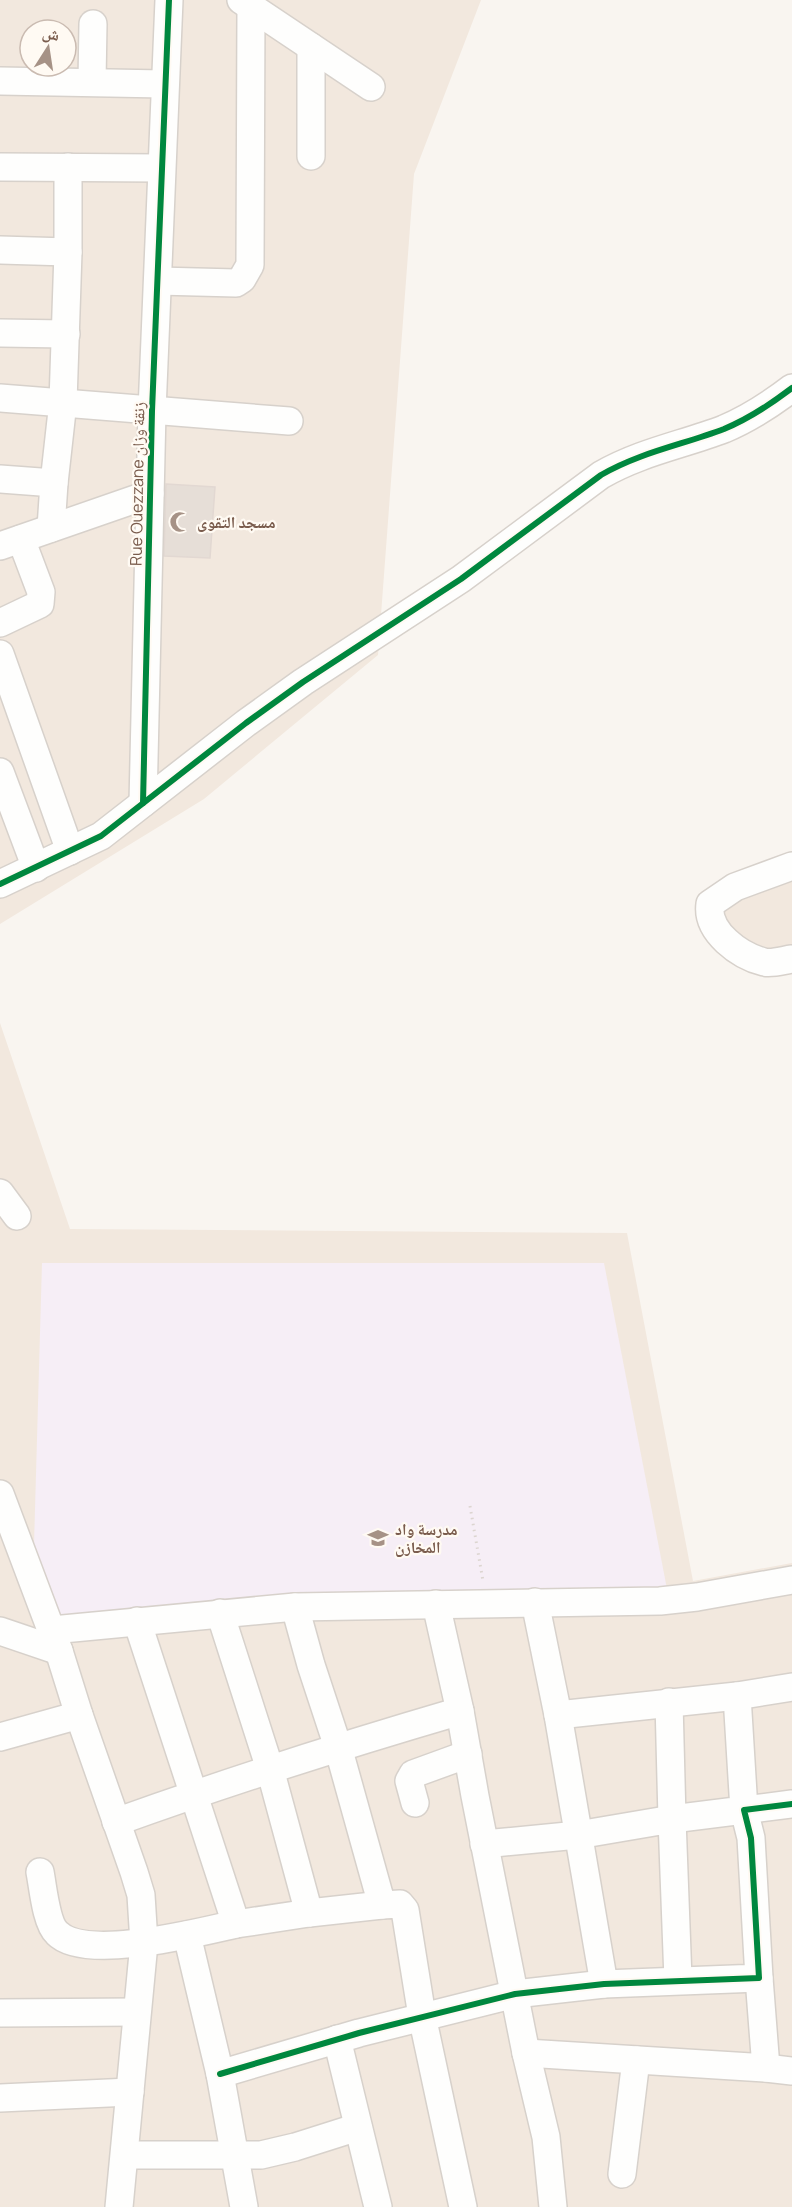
<svg xmlns="http://www.w3.org/2000/svg" width="792" height="2207" viewBox="0 0 792 2207" font-family="Manrope,'Noto Naskh Arabic',sans-serif">
  <style>
    .residential { fill: #f2e8de; fill-rule: evenodd }
    .education { fill: #f6eef6 }
    .building { fill: #e6ded7; stroke: #e2d8d2; stroke-width: 1.5 }
    .lines { fill: none; stroke-linecap: round; stroke-linejoin: round }
    .minor-casing { stroke: #d7d1cb; stroke-width: 30 }
    .path { stroke: #dcd5d0; stroke-width: 3; stroke-dasharray: 1.5 4.5; stroke-linecap: butt }
    .minor { stroke: #fefefd; stroke-width: 27 }
    .cycleway-casing { stroke: #fffaf3; stroke-width: 10 }
    .cycleway { stroke: #00873e; stroke-width: 6 }
    .labels { text-anchor: middle; dominant-baseline: central; stroke-width: 4.5; stroke-linejoin: round; paint-order: stroke }
    .street-label { font-size: 16px; fill: #7a5c4d; stroke: #fffaf3 }
    .poi-label { font-size: 16px; font-weight: bold; fill: #7a5c4d; stroke: #fffaf3; text-anchor: start }
  </style>
  <rect width="100%" height="100%" fill="#f9f5f0"/>
  <!-- residential -->
  <g class="residential">
    <path d="M0,0H481L414,174L378,655L204,799L0,924ZM30,30H66V66H30Z"/>
    <path d="M792,858V954L727,944L708,892Z"/>
    <path d="M0,1023L70,1229L627,1233L693,1581L792,1563V2207H0Z"/>
  </g>
  <!-- education -->
  <path class="education" d="M42,1263H604L667,1589L58,1615L34,1545Z"/>
  <!-- building -->
  <path class="building" d="M166,484L215,487L210,558L164,556Z"/>
  <g class="lines">
    <!-- minor casing -->
    <g class="minor-casing">
      <g id="minor">
        <path d="M241,0L371,87"/>
        <path d="M311,47V156"/>
        <path d="M0,81L164,84"/>
        <path d="M92,81L93,24"/>
        <path d="M0,167L161,168"/>
        <path d="M0,250L68,252V167"/>
        <path d="M158,281L236,283L242,279L250,265L251,7"/>
        <path d="M0,333L66,334"/>
        <path d="M0,398L289,421"/>
        <path d="M0,479L54,483L51,528"/>
        <path d="M54,483L63,402L68,252"/>
        <path d="M0,546L150,494"/>
        <path d="M0,623L40,604L41,592L21,539"/>
        <path d="M0,654L70,851"/>
        <path d="M0,772L36,868"/>
        <path d="M143,803L152,411L169,0"/>
        <path d="M792,866L735,887L710,904C706,932 740,956 764,962C772,964 784,960 792,959"/>
        <path d="M0,884L101,836L246,723L303,682L461,579L601,475C641,452 682,445 724,429C748,419 771,404 792,388"/>
        <path d="M0,1193L17,1216"/>
        <path d="M0,1494L59,1651L79,1715L134,1872L141,1895L144,1943L119,2207"/>
        <path d="M535,1602L558,1715L737,1696L792,1687"/>
        <path d="M436,1604L460,1711L475,1796L526,2053L546,2137L553,2207"/>
        <path d="M295,1607L311,1665L338,1747L382,1905L400,1904L405,1910L422,2016L463,2207"/>
        <path d="M220,1613L270,1769L309,1913"/>
        <path d="M52,1630L295,1607L660,1601L697,1597L792,1580"/>
        <path d="M0,1631L59,1651"/>
        <path d="M669,1702L672,1819L744,1810L737,1696"/>
        <path d="M558,1715L604,1984"/>
        <path d="M0,1737L79,1715"/>
        <path d="M415,1803L409,1781L413,1774L468,1754"/>
        <path d="M116,1822C230,1781 344,1745 460,1711"/>
        <path d="M484,1844L578,1835L672,1819L678,1980"/>
        <path d="M40,1872C43,1887 46,1923 57,1933C85,1962 199,1932 236,1924L137,1621"/>
        <path d="M236,1924L309,1913L382,1905"/>
        <path d="M187,1935L220,2074L244,2207"/>
        <path d="M0,2013L136,2012"/>
        <path d="M337,2039L378,2207"/>
        <path d="M526,2053L766,2068L759,1978"/>
        <path d="M766,2068L792,2071"/>
        <path d="M220,2074L359,2033L515,1994L604,1984L759,1978L751,1838L744,1810L792,1804"/>
        <path d="M0,2098L130,2092"/>
        <path d="M125,2155H261L295,2147L358,2127"/>
        <path d="M622,2174L636,2060"/>
      </g>
    </g>
    <!-- path -->
    <path class="path" d="M470,1506L483,1581"/>
    <!-- minor -->
    <use href="#minor" class="minor"/>
    <!-- cycleway casing -->
    <g class="cycleway-casing">
      <g id="cycleway">
        <path d="M143,803L152,411L169,0"/>
        <path d="M0,884L101,836L246,723L303,682L461,579L601,475C641,452 682,445 724,429C748,419 771,404 792,388"/>
        <path d="M220,2074L359,2033L515,1994L604,1984L759,1978L751,1838L744,1810L792,1804"/>
      </g>
    </g>
    <!-- cycleway -->
    <use href="#cycleway" class="cycleway"/>
  </g>
  <!-- icons -->
  <defs>
    <g id="mosque-bare" transform="scale(1.62)"><path d="M3.5-4.9A6 6 0 1 0 3.5 4.9A5 5 0 1 1 3.5-4.9Z" fill="#a69286" stroke="#fffaf3" stroke-width="2.5" paint-order="stroke"/></g>
    <g id="school-bare" transform="scale(1.62)"><path d="M0-5L7-2L0 1L-7-2ZM-4 1L0 2.5L4 1V4Q0 6-4 4Z" fill="#a69286" stroke="#fffaf3" stroke-width="2.5" paint-order="stroke"/></g>
  </defs>
  <g fill-rule="evenodd">
    <use href="#mosque-bare" x="180" y="522"/>
    <use href="#school-bare" x="378" y="1538"/>
  </g>
  <g class="labels">
    <!-- street labels -->
    <g class="street-label">
      <text transform="translate(137 484) rotate(-89)">Rue Ouezzane زنقة وزان</text>
    </g>
    <!-- poi labels -->
    <g class="poi-label">
      <text x="197" y="522">مسجد التقوى</text>
      <text x="395" y="1529">مدرسة واد<tspan x="395" dy="18">المخازن</tspan></text>
    </g>
  </g>
  <!-- north arrow -->
  <g transform="translate(48 48) rotate(12)"><circle r="28" fill="#fffaf3" stroke="#cabbb1" stroke-width="1.5"/>
  <path d="M0-4.5L10 22L0 15L-10 22Z" fill="#a69286"/>
  <text y="-9" font-size="16" font-weight="bold" text-anchor="middle" fill="#7a5c4d">ش</text>
  </g>
</svg>
